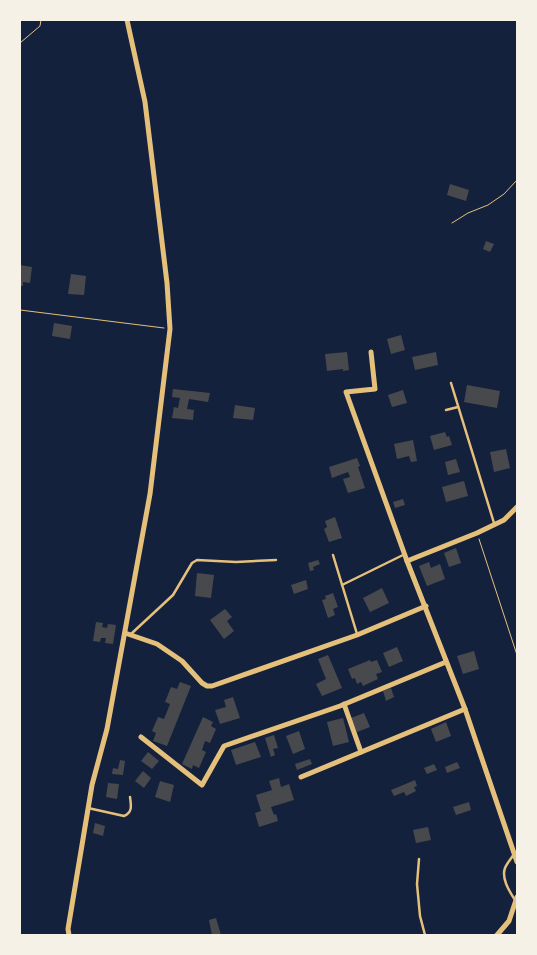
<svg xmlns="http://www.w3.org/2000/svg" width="537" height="955" viewBox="0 0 537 955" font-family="'Work Sans',sans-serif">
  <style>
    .building { fill: #48494c }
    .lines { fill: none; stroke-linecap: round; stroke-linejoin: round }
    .path { stroke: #e5c07b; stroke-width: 1 }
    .service { stroke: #e5c07b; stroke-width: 2.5 }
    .minor { stroke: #e5c07b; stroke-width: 5 }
  </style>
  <rect width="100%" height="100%" fill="#14213d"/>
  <!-- building -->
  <g class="building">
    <path d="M450,184L469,190L466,201L447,195Z"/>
    <path d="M486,241L494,244L490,252L483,249Z"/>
    <path d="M20,265L32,267L30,283L23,282V286H20Z"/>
    <path d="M71,274L86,276L84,295L68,294Z"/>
    <path d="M54,323L72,326L70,339L52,336Z"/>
    <path d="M401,335L405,350L391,354L387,339Z"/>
    <path d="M347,352L349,370L343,371V369L327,371L325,354Z"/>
    <path d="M436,352L438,365L415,370L412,357Z"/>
    <path d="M467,385L500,391L497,408L464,402Z"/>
    <path d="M173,389L210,393L208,402L189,399L187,409L194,410L193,420L172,418L174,407L178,408L180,398L172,397Z"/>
    <path d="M403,390L407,403L392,407L388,395Z"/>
    <path d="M235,405L255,408L253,420L233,418Z"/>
    <path d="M445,432L447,437L449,436L452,445L434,450L430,436Z"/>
    <path d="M413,440L417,461L411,462L409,456L397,459L394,444Z"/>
    <path d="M506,449L510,468L494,472L490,452Z"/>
    <path d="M357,458L360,466L358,467L365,488L348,493L343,479L350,477L348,472L332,478L329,467Z"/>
    <path d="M456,459L460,472L448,475L445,462Z"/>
    <path d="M464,481L468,496L446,502L442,487Z"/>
    <path d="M403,499L405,505L395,508L393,502Z"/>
    <path d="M335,517L342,538L329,542L324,529L327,527L325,521Z"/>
    <path d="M456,548L461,563L449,567L444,553Z"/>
    <path d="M318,560L320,564L313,567L314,570L310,571L308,563Z"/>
    <path d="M429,562L431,568L440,564L445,579L427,586L419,566Z"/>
    <path d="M197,573L214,575L211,598L195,596Z"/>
    <path d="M306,580L308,589L294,594L291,585Z"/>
    <path d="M382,588L389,603L370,612L363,598Z"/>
    <path d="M333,593L338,607L333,609L335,615L328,618L322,600L326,599L325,596Z"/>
    <path d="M225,609L232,617L227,621L234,631L224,639L210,620Z"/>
    <path d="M96,622L103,623L102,627L107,628L108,624L116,625L113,644L105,643L106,638H101L100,642L93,641Z"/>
    <path d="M397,647L403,661L389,667L383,653Z"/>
    <path d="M474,651L479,669L463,674L457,656Z"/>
    <path d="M328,655L342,688L322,696L316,684L326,679L318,659Z"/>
    <path d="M370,660L371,662L377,660L382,672L376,674L378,679L363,686L361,682L357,684L355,678L352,679L348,669Z"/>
    <path d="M180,682L191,686L167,746L153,741L156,733L152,731L158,717L164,719L170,704L165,702L171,687L177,689Z"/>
    <path d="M391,688L394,697L386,701L383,691Z"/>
    <path d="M233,697L240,718L220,724L215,710L226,707L224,700Z"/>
    <path d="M364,713L370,727L357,732L351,718Z"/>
    <path d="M203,717L213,722L211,726L216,729L210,743L205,741L202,750L206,752L199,768L193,765L192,769L182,764Z"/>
    <path d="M343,718L349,742L333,746L327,722Z"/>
    <path d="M446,722L451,736L436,742L431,729Z"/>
    <path d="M299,731L305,749L293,754L286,736Z"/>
    <path d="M274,735L278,748L273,749L275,755L271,757L265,738Z"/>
    <path d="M255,742L261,757L236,765L231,750Z"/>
    <path d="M148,752L159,761L152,769L141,761Z"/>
    <path d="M310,759L312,764L297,770L295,764Z"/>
    <path d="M120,760L125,761L123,775L112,774L113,768L118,769Z"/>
    <path d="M457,762L460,768L447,773L445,767Z"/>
    <path d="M434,764L437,770L427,774L424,768Z"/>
    <path d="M143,771L151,778L144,788L135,781Z"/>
    <path d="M279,778L281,787L289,784L294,800L271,807L274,815L276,814L278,821L259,827L255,813L261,811L256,795L272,790L269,781Z"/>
    <path d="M415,780L417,786L414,787L416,791L406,796L404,792L394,796L391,790Z"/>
    <path d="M160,781L174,785L170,802L155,797Z"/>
    <path d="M108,783L119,784L117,799L106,797Z"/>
    <path d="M469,802L471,810L456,815L453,807Z"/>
    <path d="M95,823L105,826L103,836L93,833Z"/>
    <path d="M428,827L431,840L416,843L413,830Z"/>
    <path d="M216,918L221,935H212L209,920Z"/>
  </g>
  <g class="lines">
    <!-- path -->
    <g class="path">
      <path d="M20,43L40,26L41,20"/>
      <path d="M452,223L468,213L488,205L504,194L517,180"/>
      <path d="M20,310L164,328"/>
      <path d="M479,539L517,655"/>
    </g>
    <!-- service -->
    <g class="service">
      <path d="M451,383L494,523"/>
      <path d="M446,410L458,407"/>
      <path d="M333,555L357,634"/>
      <path d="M342,585L403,555"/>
      <path d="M131,634L173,595L192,563L197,560L236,562L276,560"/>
      <path d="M88,808L124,816C133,812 131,805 130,797"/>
      <path d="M514,854C511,859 507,863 505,868C501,879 510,892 515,900"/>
      <path d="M419,859L417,884L420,916L425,935"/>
    </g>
    <!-- minor -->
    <g class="minor">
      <path d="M371,352L375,389L346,392L407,561L465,709L517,862"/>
      <path d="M407,561L477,533L504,520L517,507"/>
      <path d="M125,633L157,644L182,661L202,683L207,686H212L357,635L426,606"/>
      <path d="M344,704L361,752"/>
      <path d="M141,737L202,785L224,746L340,706L446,662"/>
      <path d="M301,777L465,709"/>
      <path d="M69,935L68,929L92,785L107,729L150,494L170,329L167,283L145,102L127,20"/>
      <path d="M497,935L509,921L517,897"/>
    </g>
  </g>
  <!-- border -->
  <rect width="537" height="955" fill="none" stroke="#f6f1e7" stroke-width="42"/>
</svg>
